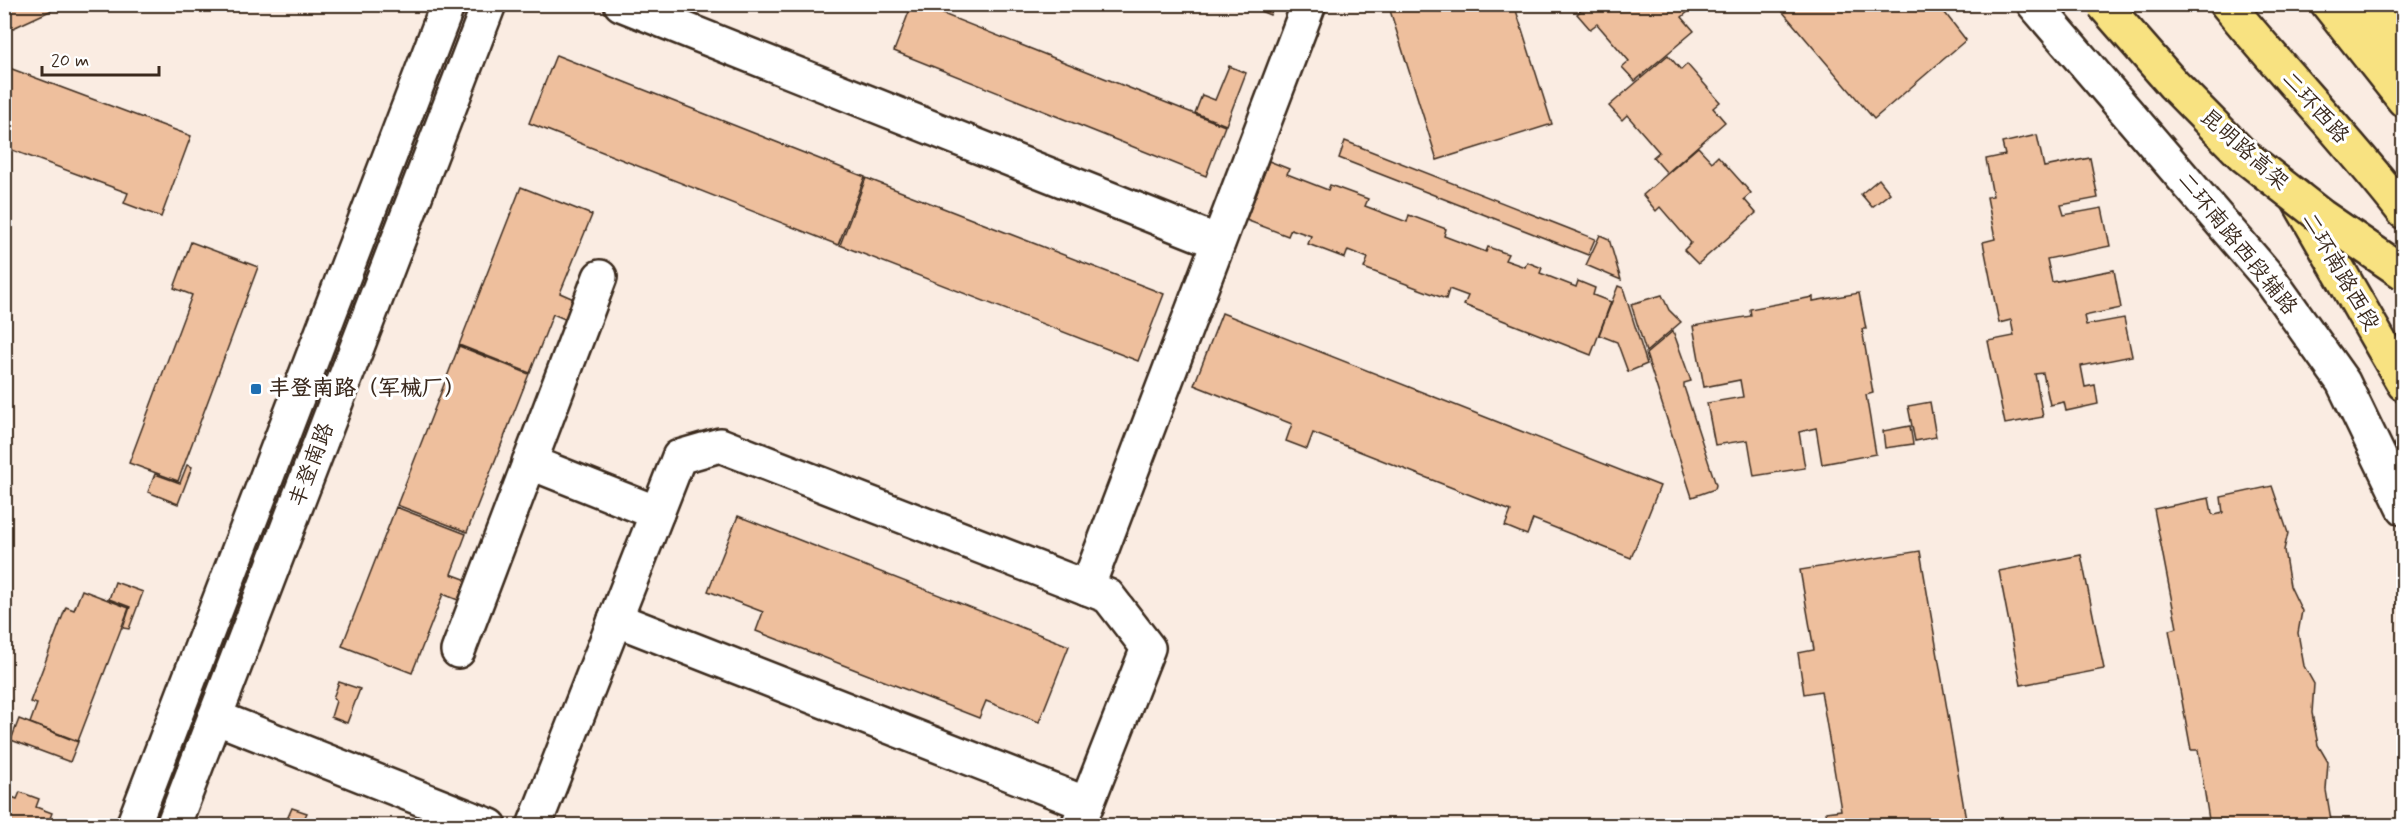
<svg xmlns="http://www.w3.org/2000/svg" width="2408" height="830" viewBox="0 0 2408 830" font-family="Mynerve,'LXGW WenKai TC',sans-serif">
  <style>
    .building { fill: #eebf9d; stroke: #3b2a1e; stroke-width: 1.5 }
    .lines { fill: none; stroke-linecap: round; stroke-linejoin: round }
    .minor-casing { stroke: #3b2a1e; stroke-width: 38 }
    .major-casing { stroke: #3b2a1e; stroke-width: 38 }
    .highway-casing { stroke: #3b2a1e; stroke-width: 38 }
    .minor { stroke: #fff; stroke-width: 33 }
    .major { stroke: #f8e281; stroke-width: 33 }
    .highway { stroke: #f8e281; stroke-width: 33 }
    .highway-bridge-casing { stroke: #3b2a1e; stroke-width: 38; stroke-linecap: butt }
    .highway-bridge { stroke: #f8e281; stroke-width: 33 }
    .poi-dot { fill: #1f6fb2; stroke: #fff; stroke-width: 2 }
    .labels { text-anchor: middle; dominant-baseline: central; stroke-width: 6; stroke-linejoin: round; paint-order: stroke }
    .street-label { font-size: 22px; fill: #3b2a1e; stroke: #fff }
    .poi-label { font-size: 22px; font-weight: bold; fill: #3b2a1e; stroke: #fff; text-anchor: start }
  </style>
  <rect width="100%" height="100%" fill="#faece2"/>
  <filter id="ink" filterUnits="userSpaceOnUse"><feTurbulence type="fractalNoise" baseFrequency=".0167" numOctaves="2"/><feDisplacementMap in="SourceGraphic" scale="12" xChannelSelector="R" yChannelSelector="G"/><feConvolveMatrix kernelMatrix="1 2 1 2 8 2 1 2 1" color-interpolation-filters="sRGB"/></filter>
  <g filter="url(#ink)">
    <!-- building -->
    <g class="building">
      <path d="M4,4H65L9,30L4,20Z"/>
      <path d="M912,4H918L1225,126L1206,176L894,51Z"/>
      <path d="M1243,4H1274L1270,15Z"/>
      <path d="M1388,4H1514L1552,124L1437,160Z"/>
      <path d="M1588,4H1683L1689,11L1682,17L1694,31L1635,81L1622,67L1629,61L1597,24L1590,29L1577,14Z"/>
      <path d="M1776,4H1938L1966,40L1874,119Z"/>
      <path d="M556,55L865,177L838,245L529,123Z"/>
      <path d="M1668,55L1681,70L1687,64L1720,102L1713,108L1725,122L1667,173L1653,157L1659,152L1627,115L1622,120L1609,106Z"/>
      <path d="M4,66L191,136L161,217L124,203L128,193L4,147Z"/>
      <path d="M1229,66L1246,73L1226,125L1195,113L1202,95L1215,100Z"/>
      <path d="M2037,135L2044,167L2090,158L2098,198L2061,205L2064,215L2102,208L2110,246L2047,259L2052,282L2114,270L2121,308L2084,316L2086,325L2124,318L2132,356L2081,366L2085,387L2095,385L2098,404L2066,411L2064,402L2050,405L2043,373L2035,374L2043,417L2005,424L1988,341L2014,336L2011,320L1999,323L1983,242L1995,239L1987,197L1993,196L1986,159L2005,155L2002,143Z"/>
      <path d="M1345,141L1595,239L1588,255L1339,158Z"/>
      <path d="M1698,147L1712,162L1718,156L1751,193L1744,199L1756,213L1698,264L1684,250L1691,243L1660,207L1656,211L1643,195Z"/>
      <path d="M1269,161L1289,169L1287,174L1328,190L1330,185L1368,199L1365,206L1407,222L1409,215L1446,229L1444,236L1486,252L1488,247L1508,254L1505,260L1525,267L1527,262L1542,268L1540,273L1576,287L1578,281L1595,288L1593,295L1611,302L1591,355L1464,305L1468,296L1449,289L1446,299L1364,268L1368,258L1348,250L1345,258L1308,244L1311,236L1291,229L1288,236L1246,220Z"/>
      <path d="M866,178L1164,294L1138,361L840,245Z"/>
      <path d="M1879,179L1890,193L1872,207L1861,194Z"/>
      <path d="M521,187L592,215L560,293L576,300L567,320L553,314L530,373L459,345Z"/>
      <path d="M1600,235L1609,239L1621,280L1586,265Z"/>
      <path d="M191,242L258,267L178,481L129,463L192,295L174,288Z"/>
      <path d="M1618,286L1623,288L1647,364L1628,372L1617,342L1599,335Z"/>
      <path d="M1859,293L1866,329H1862L1873,393L1866,395L1876,454L1822,464L1816,428L1799,432L1805,468L1754,476L1748,440L1715,445L1707,403L1743,397L1740,380L1704,387L1693,326L1751,316L1750,309L1813,297V301Z"/>
      <path d="M1662,295L1669,310L1681,322L1646,352L1631,304Z"/>
      <path d="M1222,313L1660,486L1631,558L1533,519L1527,535L1505,526L1511,511L1313,433L1307,449L1286,441L1292,424L1194,385Z"/>
      <path d="M1673,331L1691,381L1684,383V387L1716,485L1715,489L1692,497L1646,354Z"/>
      <path d="M459,346L529,374L467,532L397,505Z"/>
      <path d="M1930,402L1936,437L1915,441L1908,406Z"/>
      <path d="M1910,426L1913,444L1885,448L1883,431Z"/>
      <path d="M187,465L192,467L178,504L148,492L155,474L180,483Z"/>
      <path d="M2272,486L2288,533L2284,550L2290,586L2302,611L2298,633L2304,666L2314,684L2312,713L2318,745L2328,762L2326,790L2332,826H2210L2198,750H2191L2169,630L2177,628L2154,509L2209,498L2212,513L2215,515L2223,513L2221,497Z"/>
      <path d="M396,507L466,534L451,574L467,580L458,600L443,594L412,673L342,646Z"/>
      <path d="M738,516L1069,646L1039,722L986,701L979,718L756,631L763,612L708,591Z"/>
      <path d="M1920,551L1967,826H1828L1826,812L1841,810L1821,691L1804,694L1798,653L1814,650L1800,570Z"/>
      <path d="M2081,555L2104,669L2021,685L1999,571Z"/>
      <path d="M115,582L143,592L129,629L123,628L130,607L109,599Z"/>
      <path d="M82,590L129,608L78,741L30,723L37,704L30,702L66,607L74,610Z"/>
      <path d="M339,682L360,689L347,723L331,717L336,701L333,698Z"/>
      <path d="M19,719L78,742L70,762L11,740Z"/>
      <path d="M20,792L39,799L36,807L52,813L47,826H4V794L17,799Z"/>
      <path d="M292,808L307,813L304,819L322,826H284Z"/>
    </g>
    <g class="lines">
      <!-- minor casing -->
      <g class="minor-casing">
        <g id="minor">
          <path d="M621,4L1218,242"/>
          <path d="M2034,4L2269,278L2343,382L2404,508"/>
          <path d="M529,462L657,513"/>
          <path d="M1087,588L1309,4"/>
          <path d="M615,619L1087,804"/>
          <path d="M458,651L600,277"/>
          <path d="M215,717L490,826"/>
          <path d="M133,826L448,4"/>
          <path d="M173,826L489,4"/>
          <path d="M534,826L679,457L720,445L1108,596L1148,648L1078,826"/>
        </g>
      </g>
      <!-- major casing -->
      <g class="major-casing">
        <path id="major" d="M2296,196L2404,384"/>
      </g>
      <!-- highway casing -->
      <g class="highway-casing">
        <g id="highway">
          <path d="M2227,4C2285,75 2348,140 2404,212"/>
          <path d="M2328,4L2404,100"/>
          <path d="M2365,4L2404,50"/>
        </g>
      </g>
      <!-- minor -->
      <use href="#minor" class="minor"/>
      <!-- major -->
      <use href="#major" class="major"/>
      <!-- highway -->
      <use href="#highway" class="highway"/>
      <!-- highway-bridge casing -->
      <g class="highway-bridge-casing">
        <path id="highway-bridge" d="M2103,4L2173,84L2243,155L2321,216L2404,273"/>
      </g>
      <!-- highway-bridge -->
      <use href="#highway-bridge" class="highway-bridge"/>
    </g>
  </g>
  <!-- markers -->
  <rect class="poi-dot" x="250" y="383" width="12" height="12" rx="3"/>
  <g class="labels">
    <!-- street labels -->
    <g class="street-label">
      <text transform="translate(2315 108) rotate(48)">二环西路</text>
      <text transform="translate(2244 150) rotate(42)">昆明路高架</text>
      <text transform="translate(2237 244) rotate(51)">二环南路西段辅路</text>
      <text transform="translate(2340 272) rotate(60)">二环南路西段</text>
      <text transform="translate(312 465) rotate(-69)">丰登南路</text>
    </g>
    <!-- poi labels -->
    <g class="poi-label">
      <text x="268" y="389">丰登南路（军械厂）</text>
    </g>
  </g>
  <!-- margin -->
  <rect width="2408" height="830" fill="none" stroke="#fff" stroke-width="24"/>
  <rect x="12" y="12" width="2384" height="806" fill="none" stroke="#3b2a1e" stroke-width="2" filter="url(#ink)"/>
  <!-- scale -->
  <path d="M42 66v9h117v-9" fill="none" stroke="#3b2a1e" stroke-width="3"/>
  <text x="51" y="66" font-size="18" fill="#3b2a1e" stroke="#ffffff" stroke-width="4.5" paint-order="stroke">20 m</text>
</svg>
